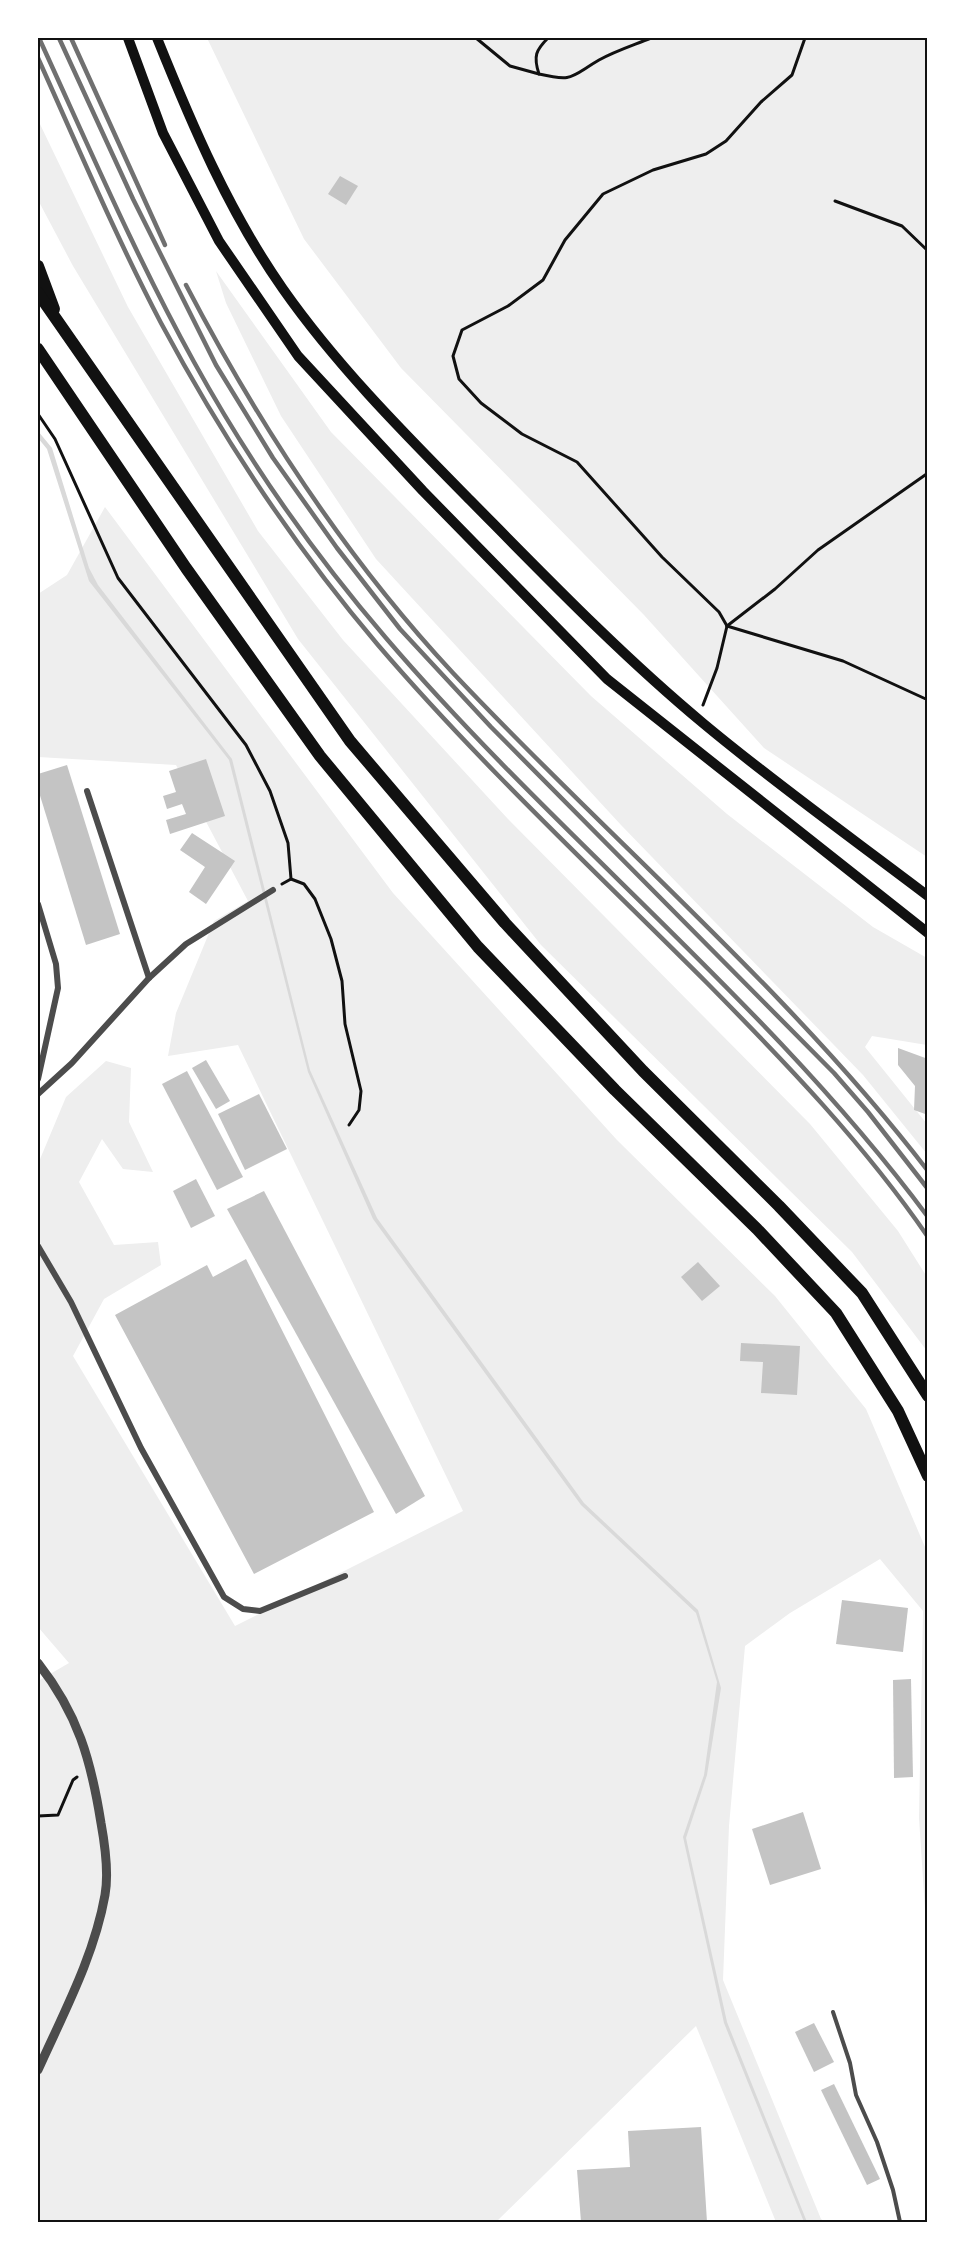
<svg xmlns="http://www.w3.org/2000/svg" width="965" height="2260" viewBox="0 0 965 2260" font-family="Georgia,serif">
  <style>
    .green { fill: #eee }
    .water { fill: #d9d9d9 }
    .building { fill: #c4c4c4 }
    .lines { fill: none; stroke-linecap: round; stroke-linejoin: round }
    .path { stroke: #111; stroke-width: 3 }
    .service { stroke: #4c4c4c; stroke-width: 4 }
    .minor { stroke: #4c4c4c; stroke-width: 6 }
    .tertiary { stroke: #4c4c4c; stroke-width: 9 }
    .secondary { stroke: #111; stroke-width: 10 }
    .trunk { stroke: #111; stroke-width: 12 }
    .rail { stroke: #707070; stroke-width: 4.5 }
    .neatline { fill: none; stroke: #111; stroke-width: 2 }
  </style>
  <rect width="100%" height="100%" fill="#fff"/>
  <!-- green -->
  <g class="green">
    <path d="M207,38H927V857L764,748L644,615L401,368L304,239Z"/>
    <path d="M38,120L128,307L258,531L343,640L508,819L810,1124L898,1231L927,1277V1351L852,1252L541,945L298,639L73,266L38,200Z"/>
    <path d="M216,271L331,432L591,696L727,814L873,927L927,958V1045L872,1036L865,1047L927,1124V1154L863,1075L621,825L376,559L281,416L226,303Z"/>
    <path d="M105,507L393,893L617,1140L775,1296L866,1409L928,1554L927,1940L919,1818L923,1611L880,1559L790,1613L745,1646L729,1826L723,1980L821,2219L825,2222H776L696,2026L496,2222H38V1681L69,1663L38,1627V1164L66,1097L106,1061L131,1068L129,1122L153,1172L123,1169L102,1139L79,1182L114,1245L158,1242L161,1265L104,1299L73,1356L235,1626L463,1511L238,1045L168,1056L176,1013L214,921L248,901L176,765L38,757V594L67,575Z"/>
  </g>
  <!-- water -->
  <path class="water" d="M38,431L52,448L89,568L98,585L232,759L310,1070L377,1218L584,1503L698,1610L721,1688L707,1775L686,1838L727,2022L807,2222H804L724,2023L683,1837L704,1775L717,1682L696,1613L581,1505L373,1219L308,1072L229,760L89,581L47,449L38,438Z"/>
  <!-- building -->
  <g class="building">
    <path d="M340,176L358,186L346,205L328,194Z"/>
    <path d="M206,759L225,816L170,834L166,820L186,814L182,804L167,809L163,796L176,792L169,771Z"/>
    <path d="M67,765L120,934L86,945L38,789V774Z"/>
    <path d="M192,833L235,861L206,904L189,892L205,867L180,850Z"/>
    <path d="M898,1048L928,1059V1115L914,1110L915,1086L898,1065Z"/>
    <path d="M206,1060L230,1101L216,1109L192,1068Z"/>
    <path d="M187,1071L243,1177L217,1190L162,1084Z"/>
    <path d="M259,1094L287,1149L245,1170L218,1114Z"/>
    <path d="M196,1179L215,1216L191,1228L173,1191Z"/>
    <path d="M264,1191L425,1496L396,1514L227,1209Z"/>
    <path d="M246,1259L374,1512L254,1574L115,1315L207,1265L213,1277Z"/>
    <path d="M698,1262L720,1286L702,1301L681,1277Z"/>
    <path d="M741,1343L800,1346L797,1395L761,1393L763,1362L740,1361Z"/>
    <path d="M842,1600L908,1608L903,1652L836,1644Z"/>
    <path d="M911,1679L913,1777L894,1778L893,1680Z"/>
    <path d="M803,1812L821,1869L770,1885L752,1829Z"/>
    <path d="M814,2023L834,2062L814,2072L795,2032Z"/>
    <path d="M834,2084L880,2179L867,2185L821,2090Z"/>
    <path d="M701,2127L707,2222H581L577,2170L630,2167L628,2131Z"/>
  </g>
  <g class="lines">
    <!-- path -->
    <g class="path">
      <path d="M476,38L510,66L539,74"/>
      <path d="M548,38C536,50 533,56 539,74C574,82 570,77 599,60C615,51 634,45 651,38"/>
      <path d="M835,201L902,226L928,251"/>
      <path d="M38,414L55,439L118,578L246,745L270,791L288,843L291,879L282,884"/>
      <path d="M727,626L775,589L818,550L928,473"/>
      <path d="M727,626L843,661L928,700"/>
      <path d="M703,705L717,668L727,626L719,612L662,557L577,462L522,434L481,403L459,379L453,356L462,330L508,306L543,280L565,240L603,194L653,170L706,154L726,141L761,102L792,75L805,38"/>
      <path d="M291,879L304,884L315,899L331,939L342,981L345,1024L361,1091L359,1110L349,1125"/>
      <path d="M38,1816L58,1815L73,1780L77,1777"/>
    </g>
    <!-- service -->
    <path class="service" d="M833,2012L850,2063L856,2095L877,2142L893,2190L900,2222"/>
    <!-- minor -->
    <g class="minor">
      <path d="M87,791L149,978"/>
      <path d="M38,904L56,964L58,988L38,1079"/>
      <path d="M38,1094L72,1063L149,978L186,944L273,890"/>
      <path d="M38,1246L71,1302L141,1448L224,1597L243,1609L260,1611L345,1576"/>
    </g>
    <!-- tertiary -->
    <path class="tertiary" d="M38,1663C78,1714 91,1760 101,1823C105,1845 109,1873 105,1895C94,1957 63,2014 38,2070"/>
    <!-- secondary -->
    <g class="secondary">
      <path d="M128,38L163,133L219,241L298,356L423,491L607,679L928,933"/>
      <path d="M157,38C192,125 229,212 283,289C337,366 405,434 470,500C546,577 621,655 704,724C776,784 853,839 928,896"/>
    </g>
    <!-- trunk -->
    <g class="trunk">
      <path d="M38,266L54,309"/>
      <path d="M38,293L350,741L505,923L643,1071L779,1206L862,1293L928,1396"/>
      <path d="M38,349L186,568L320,756L478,947L615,1090L757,1229L836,1313L898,1411L928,1476"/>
    </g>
    <!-- rail -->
    <g class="rail">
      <path d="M39,38C89,147 136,257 194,362C248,460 313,553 386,638C558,839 770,1004 928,1217"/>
      <path d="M59,38L133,199L216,365L273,458L337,548L400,629L491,727L834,1073L868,1112L928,1189"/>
      <path d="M71,38L165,245"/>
      <path d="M38,58C78,147 116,237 161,323C222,437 294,546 378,645C480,764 596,872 707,983C786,1063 864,1144 928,1237"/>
      <path d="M186,285C259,425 345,557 453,673C610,840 788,989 928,1171"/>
    </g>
  </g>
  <!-- border -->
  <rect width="965" height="2260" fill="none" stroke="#ffffff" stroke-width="78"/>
  <rect x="39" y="39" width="887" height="2182" class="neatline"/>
</svg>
